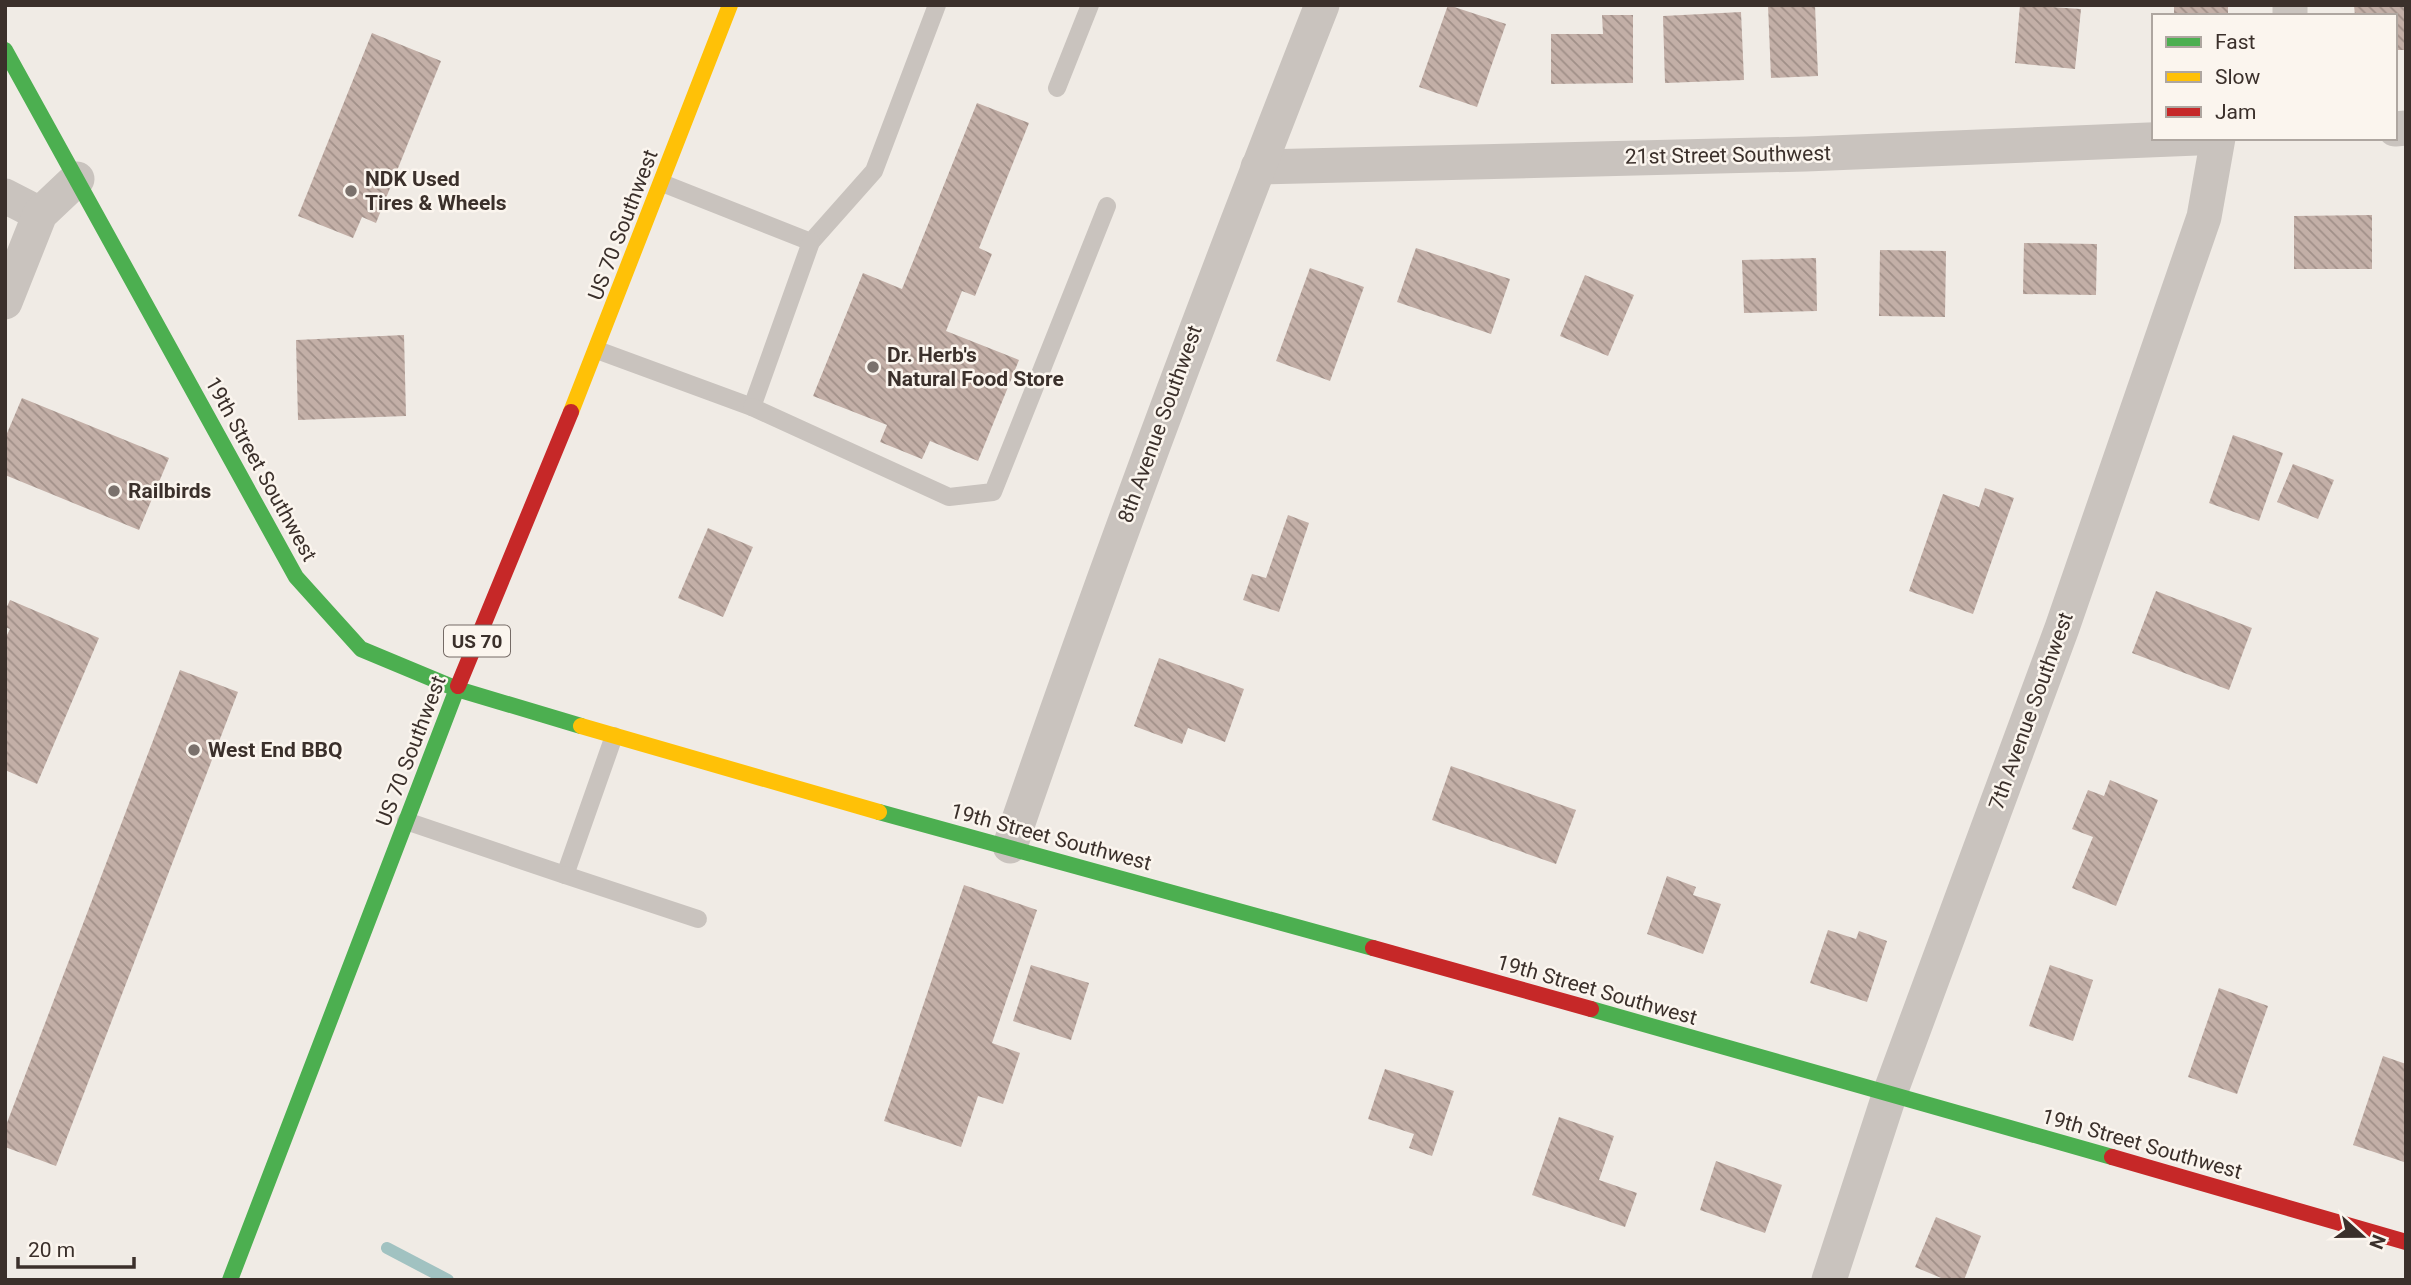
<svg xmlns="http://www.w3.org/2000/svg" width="2411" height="1285" viewBox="0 0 2411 1285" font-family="Roboto,sans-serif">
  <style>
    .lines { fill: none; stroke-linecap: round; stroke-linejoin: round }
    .stream { stroke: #a1c2c1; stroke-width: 12 }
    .building { fill: url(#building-back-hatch) }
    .lane { stroke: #c9c3be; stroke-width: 18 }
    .street { stroke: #c9c3be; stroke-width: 35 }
    .fast { stroke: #4caf50; stroke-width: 16 }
    .slow { stroke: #ffc107; stroke-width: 16 }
    .jam { stroke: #c62828; stroke-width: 16 }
    .poi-dot { fill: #7a716c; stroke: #fbf5ee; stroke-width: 2.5 }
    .labels { text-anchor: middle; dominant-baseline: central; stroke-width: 5; stroke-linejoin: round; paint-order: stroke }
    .shield { fill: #fbf5ee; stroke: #756b66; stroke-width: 2 }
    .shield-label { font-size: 19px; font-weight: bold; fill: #3b302b }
    .street-label { font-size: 21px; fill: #3b302b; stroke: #fbf5ee }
    .poi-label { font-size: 21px; font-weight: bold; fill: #3b302b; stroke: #fbf5ee; text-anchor: start }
  </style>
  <defs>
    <pattern id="building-back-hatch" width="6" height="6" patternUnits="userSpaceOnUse" patternTransform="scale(1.75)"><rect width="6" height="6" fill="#c3afa7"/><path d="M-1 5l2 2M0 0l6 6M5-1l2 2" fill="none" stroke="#a08f88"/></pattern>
  </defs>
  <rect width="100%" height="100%" fill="#f0ebe5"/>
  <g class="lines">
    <!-- stream -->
    <path class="stream" d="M387,1248L448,1280"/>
  </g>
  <!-- building -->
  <g class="building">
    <path d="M1448,5L1506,24L1477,107L1419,87Z"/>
    <path d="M1768,5H1815L1818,76L1771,78Z"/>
    <path d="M2020,5L2081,9L2075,69L2015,63Z"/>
    <path d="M2354,5H2406V50H2395V16H2355Z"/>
    <path d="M2174,6L2228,7V16H2174Z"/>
    <path d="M1741,12L1744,80L1665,83L1663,16Z"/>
    <path d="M1602,15H1633V83L1551,84V34H1603Z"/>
    <path d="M372,33L441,61L376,223L362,217L353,238L298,216Z"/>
    <path d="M977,103L1029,123L979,248L992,254L975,296L962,291L946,331L1019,360L978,461L930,441L922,459L880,442L887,425L813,396L863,273L902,289Z"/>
    <path d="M2372,215V269H2294V216Z"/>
    <path d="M2024,243L2097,244L2096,295L2023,294Z"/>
    <path d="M1416,248L1510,279L1491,334L1397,302Z"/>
    <path d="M1880,250L1946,251L1945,317L1879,316Z"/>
    <path d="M1816,258L1817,311L1744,313L1742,260Z"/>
    <path d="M1310,268L1364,287L1330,381L1276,361Z"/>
    <path d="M1585,275L1634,295L1608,356L1560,336Z"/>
    <path d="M404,335L406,416L298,420L296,340Z"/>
    <path d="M22,398L169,458L139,530L5,475V438Z"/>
    <path d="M2233,435L2283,453L2259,521L2209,503Z"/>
    <path d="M2293,464L2334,480L2318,519L2277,502Z"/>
    <path d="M1985,488L2014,498L1973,614L1909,591L1943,494L1979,507Z"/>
    <path d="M1288,515L1309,523L1279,612L1243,600L1252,574L1266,578Z"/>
    <path d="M708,528L753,547L723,617L678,598Z"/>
    <path d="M2156,591L2252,628L2229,690L2132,653Z"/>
    <path d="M10,600L99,638L37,784L5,770V639L10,629L5,627V611Z"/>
    <path d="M1159,658L1244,689L1225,742L1188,728L1182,744L1134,726Z"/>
    <path d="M180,670L238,692L56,1166L5,1147V1128Z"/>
    <path d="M1451,766L1576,810L1556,864L1432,820Z"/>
    <path d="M2110,780L2158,800L2116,906L2072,888L2093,837L2072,829L2088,790L2104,796Z"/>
    <path d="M1667,876L1696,887L1693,895L1721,904L1703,954L1647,934Z"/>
    <path d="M964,885L1037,910L992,1043L1020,1053L1003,1104L978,1096L961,1147L884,1121Z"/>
    <path d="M1828,930L1856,939L1859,931L1887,941L1867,1002L1810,983Z"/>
    <path d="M1031,965L1089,983L1071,1040L1013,1021Z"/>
    <path d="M2050,965L2093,980L2073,1041L2029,1026Z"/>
    <path d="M2219,988L2268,1006L2237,1094L2188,1077Z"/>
    <path d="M2383,1056L2406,1064L2404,1162L2353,1145Z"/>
    <path d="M1385,1069L1454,1091L1432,1156L1409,1148L1414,1134L1368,1119Z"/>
    <path d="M1559,1117L1614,1136L1599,1180L1637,1193L1625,1227L1532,1195Z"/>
    <path d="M1716,1161L1782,1185L1765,1233L1700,1210Z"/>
    <path d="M1936,1217L1981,1236L1964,1280H1946L1915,1267Z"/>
  </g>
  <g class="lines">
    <!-- lane -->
    <g class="lane">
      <path d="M1057,88L1090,5"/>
      <path d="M662,183L811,242L874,171L937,5"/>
      <path d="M597,350L752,407L811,242"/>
      <path d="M752,407L949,497L993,492L1107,206"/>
      <path d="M406,821L565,875L614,736"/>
      <path d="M565,875L698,919"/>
    </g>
    <!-- street -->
    <g class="street">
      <path d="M2290,5V16"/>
      <path d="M2395,129L2406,128"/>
      <path d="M1258,167L1806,154L2197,138"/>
      <path d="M5,196L40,214"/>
      <path d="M5,302L40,214L77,179"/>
      <path d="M1010,846C1107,563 1212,284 1322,5"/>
      <path d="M1829,1280L1890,1093L2062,628L2204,217L2218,138"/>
    </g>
    <!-- fast -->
    <g class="fast">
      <path d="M5,50L296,577L361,649L457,689L581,726"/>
      <path d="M879,812L1373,948"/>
      <path d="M1591,1009L2112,1157"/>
      <path d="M230,1280L458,686"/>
    </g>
    <!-- slow -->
    <g class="slow">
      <path d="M571,412L730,5"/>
      <path d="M581,726L879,812"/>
    </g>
    <!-- jam -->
    <g class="jam">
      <path d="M458,686L571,412"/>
      <path d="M1373,948L1591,1009"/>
      <path d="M2112,1157L2406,1242"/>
    </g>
  </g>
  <!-- markers -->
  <g class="poi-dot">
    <circle cx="351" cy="191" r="7"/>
    <circle cx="873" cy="367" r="7"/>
    <circle cx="114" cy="491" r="7"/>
    <circle cx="194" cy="750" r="7"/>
  </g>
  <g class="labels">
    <!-- shield labels -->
    <rect class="shield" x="444" y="625.5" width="66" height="31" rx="5"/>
    <g class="shield-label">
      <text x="477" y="641">US 70</text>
    </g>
    <!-- street labels -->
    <g class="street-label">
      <text transform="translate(1728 155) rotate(-1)">21st Street Southwest</text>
      <text transform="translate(623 225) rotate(-69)">US 70 Southwest</text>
      <text transform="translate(1160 424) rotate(-70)">8th Avenue Southwest</text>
      <text transform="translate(261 469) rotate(61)">19th Street Southwest</text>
      <text transform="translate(2031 711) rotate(-70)">7th Avenue Southwest</text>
      <text transform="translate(411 751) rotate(-69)">US 70 Southwest</text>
      <text transform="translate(1051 837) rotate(15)">19th Street Southwest</text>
      <text transform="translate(1597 990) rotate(16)">19th Street Southwest</text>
      <text transform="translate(2142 1144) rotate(16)">19th Street Southwest</text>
    </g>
    <!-- poi labels -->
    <g class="poi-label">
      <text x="365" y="179">NDK Used<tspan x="365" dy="24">Tires &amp; Wheels</tspan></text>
      <text x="887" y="355">Dr. Herb's<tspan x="887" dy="24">Natural Food Store</tspan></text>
      <text x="128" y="491">Railbirds</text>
      <text x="208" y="750">West End BBQ</text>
    </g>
  </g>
  <!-- border -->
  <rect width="2411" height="1285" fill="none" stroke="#3b302b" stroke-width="14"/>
  <!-- legend -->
  <rect x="2152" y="14" width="245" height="126" fill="#fbf5ee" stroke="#aea6a0" stroke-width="2"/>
  <rect x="2166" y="37" width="35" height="10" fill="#4caf50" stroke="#aea6a0" stroke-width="2"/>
  <text x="2215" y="49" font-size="21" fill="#3b302b">Fast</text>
  <rect x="2166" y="72" width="35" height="10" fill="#ffc107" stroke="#aea6a0" stroke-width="2"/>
  <text x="2215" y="84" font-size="21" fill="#3b302b">Slow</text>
  <rect x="2166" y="107" width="35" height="10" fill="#c62828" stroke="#aea6a0" stroke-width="2"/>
  <text x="2215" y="119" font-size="21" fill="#3b302b">Jam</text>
  <!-- north arrow -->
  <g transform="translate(2362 1236) rotate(111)" stroke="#fbf5ee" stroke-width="5" paint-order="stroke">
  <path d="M0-5L12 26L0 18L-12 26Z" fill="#3b302b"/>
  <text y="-10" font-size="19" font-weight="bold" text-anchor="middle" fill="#3b302b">N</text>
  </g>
  <!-- scale -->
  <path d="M18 1257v10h116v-10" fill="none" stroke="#3b302b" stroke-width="3.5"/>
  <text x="28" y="1257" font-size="21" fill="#3b302b" stroke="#fbf5ee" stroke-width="5" paint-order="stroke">20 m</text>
</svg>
